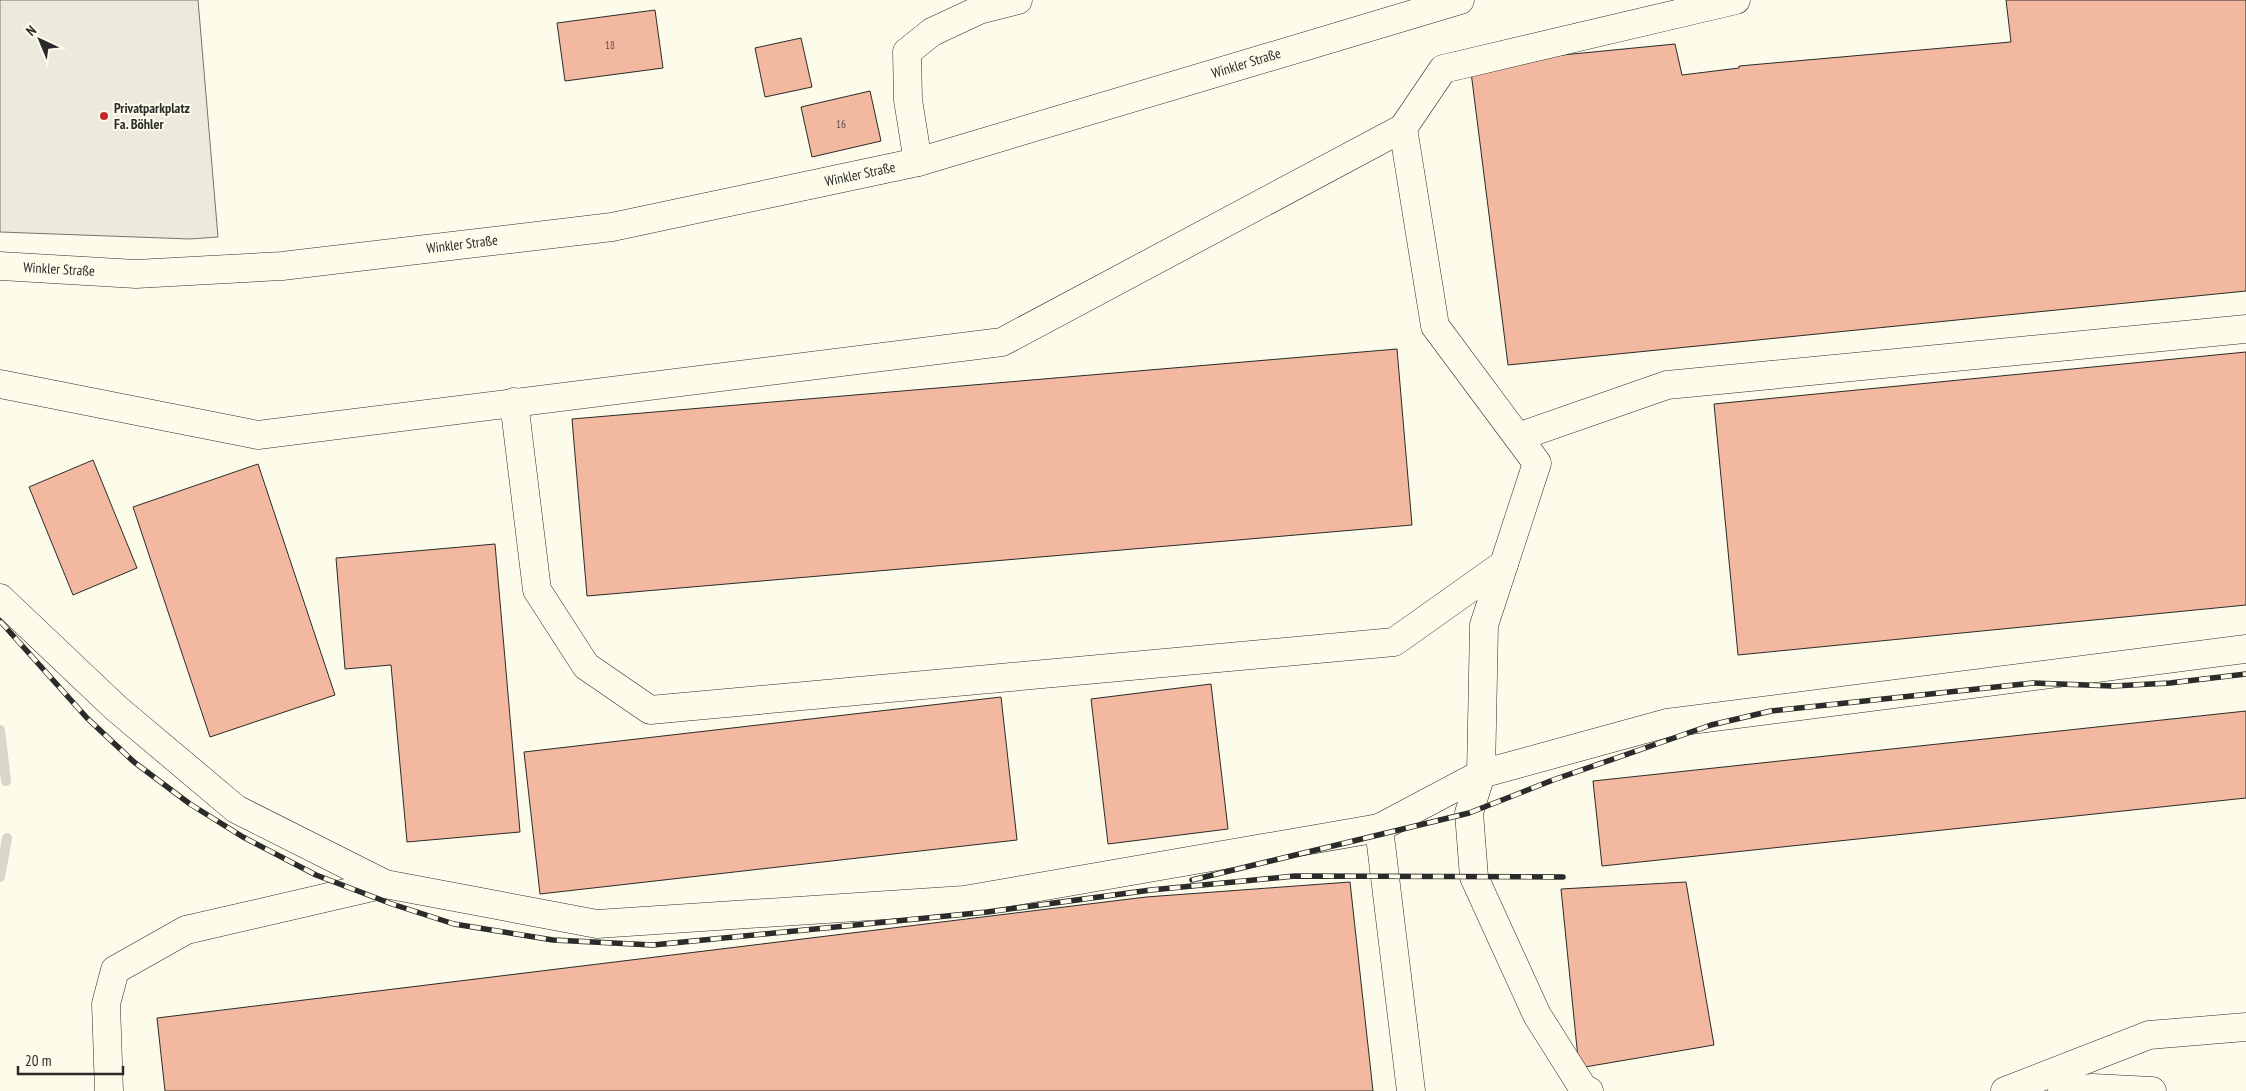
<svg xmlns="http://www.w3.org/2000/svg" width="2246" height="1091" viewBox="0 0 2246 1091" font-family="'PT Sans Narrow',sans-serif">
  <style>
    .parking { fill: #eceadb; stroke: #74746e }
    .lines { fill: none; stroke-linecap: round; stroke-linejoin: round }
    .stream { stroke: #d8d7c9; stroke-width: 10 }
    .building { fill: #f2b8a0; stroke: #2b2b2b }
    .minor-casing { stroke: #2b2b2b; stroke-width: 29 }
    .minor { stroke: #fdfbea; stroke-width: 28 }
    .rail-casing { stroke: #2b2b2b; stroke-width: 5.5 }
    .rail { stroke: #fdfbea; stroke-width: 4; stroke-dasharray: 11; stroke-linecap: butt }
    .poi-dot { fill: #c62828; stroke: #fdfbea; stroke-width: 2 }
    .labels { text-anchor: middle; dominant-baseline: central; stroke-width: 4; stroke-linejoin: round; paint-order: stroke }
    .number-label { font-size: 11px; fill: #5d4e48 }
    .street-label { font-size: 14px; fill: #2b2b2b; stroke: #fdfbea }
    .poi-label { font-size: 14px; font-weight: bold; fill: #2b2b2b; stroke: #fdfbea; text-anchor: start }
  </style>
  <rect width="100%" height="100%" fill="#fdfbea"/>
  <!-- parking -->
  <path class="parking" d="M0,0H198L218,237L190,239L0,232Z"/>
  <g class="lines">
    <!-- stream -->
    <g class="stream">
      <path d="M0,730L6,781"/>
      <path d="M0,877L7,838"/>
    </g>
  </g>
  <!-- building -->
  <g class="building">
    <path d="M2006,0H2246V291L1508,365L1470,64L1675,44L1682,75L1739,68V66L2011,42Z"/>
    <path d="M655,10L663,68L565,81L557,23Z"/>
    <path d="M801,38L812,87L765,97L755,48Z"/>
    <path d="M870,91L881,141L812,157L801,107Z"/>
    <path d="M1397,349L1412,525L587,596L572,419Z"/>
    <path d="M2246,352V605L1738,655L1714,404Z"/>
    <path d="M93,460L137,568L73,595L29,487Z"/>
    <path d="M258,464L335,695L210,737L133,507Z"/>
    <path d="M495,544L520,832L407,842L391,665L345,669L336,558Z"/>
    <path d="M1211,684L1228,829L1108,844L1091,699Z"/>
    <path d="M1001,697L1017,840L540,894L524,752Z"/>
    <path d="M2246,711V798L1602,866L1593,781Z"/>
    <path d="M1350,882L1373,1091H165L157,1018L1146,897Z"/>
    <path d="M1686,882L1714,1045L1579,1068L1561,889Z"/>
  </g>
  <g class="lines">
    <!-- minor casing -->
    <g class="minor-casing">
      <g id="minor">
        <path d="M1736,0L1443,69L1403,128L1435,326L1537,463L1484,625L1481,774L1667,723L2246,649"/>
        <path d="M918,162L908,100L907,52L932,32L979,10L1018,0"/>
        <path d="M0,266L136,274L282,266L612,227L918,162L1460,0"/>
        <path d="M0,384L258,435L1002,342L1403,128"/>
        <path d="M514,402L537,590L586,666L650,710L1394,642L1504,564"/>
        <path d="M1518,437L1667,385L2246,329"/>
        <path d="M0,598L116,708L236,809L385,884L597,924L964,900L1379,828L1481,774"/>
        <path d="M1481,774L1469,813L1474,877L1537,1015L1583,1088L1589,1091"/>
        <path d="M1379,828L1411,1091"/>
        <path d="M109,1091L106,1004L115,970L186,930L385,884"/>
        <path d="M2005,1091L2149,1035L2246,1027"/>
        <path d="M2062,1091L2093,1088L2152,1091"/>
      </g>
    </g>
    <!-- minor -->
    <use href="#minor" class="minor"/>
    <!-- rail casing -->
    <g class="rail-casing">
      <g id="rail">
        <path d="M0,621L87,718L134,762L190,804L243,837L316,875L392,904L454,924L553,940L653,945L987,912L1151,890L1295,876L1563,877"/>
        <path d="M1192,880L1469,813L1553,780L1711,725L1771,711L2033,683L2113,686L2170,683L2246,674"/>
      </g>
    </g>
    <!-- rail -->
    <use href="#rail" class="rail"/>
  </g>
  <!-- markers -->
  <circle class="poi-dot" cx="104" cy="116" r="5"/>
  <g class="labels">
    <!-- number labels -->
    <g class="number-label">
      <text x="610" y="45">18</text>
      <text x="841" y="124">16</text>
    </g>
    <!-- street labels -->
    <g class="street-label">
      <text transform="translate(1246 63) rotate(-17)">Winkler Straße</text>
      <text transform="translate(860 174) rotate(-12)">Winkler Straße</text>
      <text transform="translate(462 244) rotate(-7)">Winkler Straße</text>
      <text transform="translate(59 269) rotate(3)">Winkler Straße</text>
    </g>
    <!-- poi labels -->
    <g class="poi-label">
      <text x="114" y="108">Privatparkplatz<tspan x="114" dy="16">Fa. Böhler</tspan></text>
    </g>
  </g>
  <!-- north arrow -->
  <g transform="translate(40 40) rotate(316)" stroke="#fdfbea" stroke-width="4" paint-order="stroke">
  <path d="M0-4L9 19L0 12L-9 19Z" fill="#2b2b2b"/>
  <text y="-8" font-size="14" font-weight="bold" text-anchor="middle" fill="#2b2b2b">N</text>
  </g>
  <!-- scale -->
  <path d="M18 1066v8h105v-8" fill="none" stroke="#2b2b2b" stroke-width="2.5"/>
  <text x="25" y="1066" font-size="15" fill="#2b2b2b" stroke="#fdfbea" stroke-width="4" paint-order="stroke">20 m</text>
</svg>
